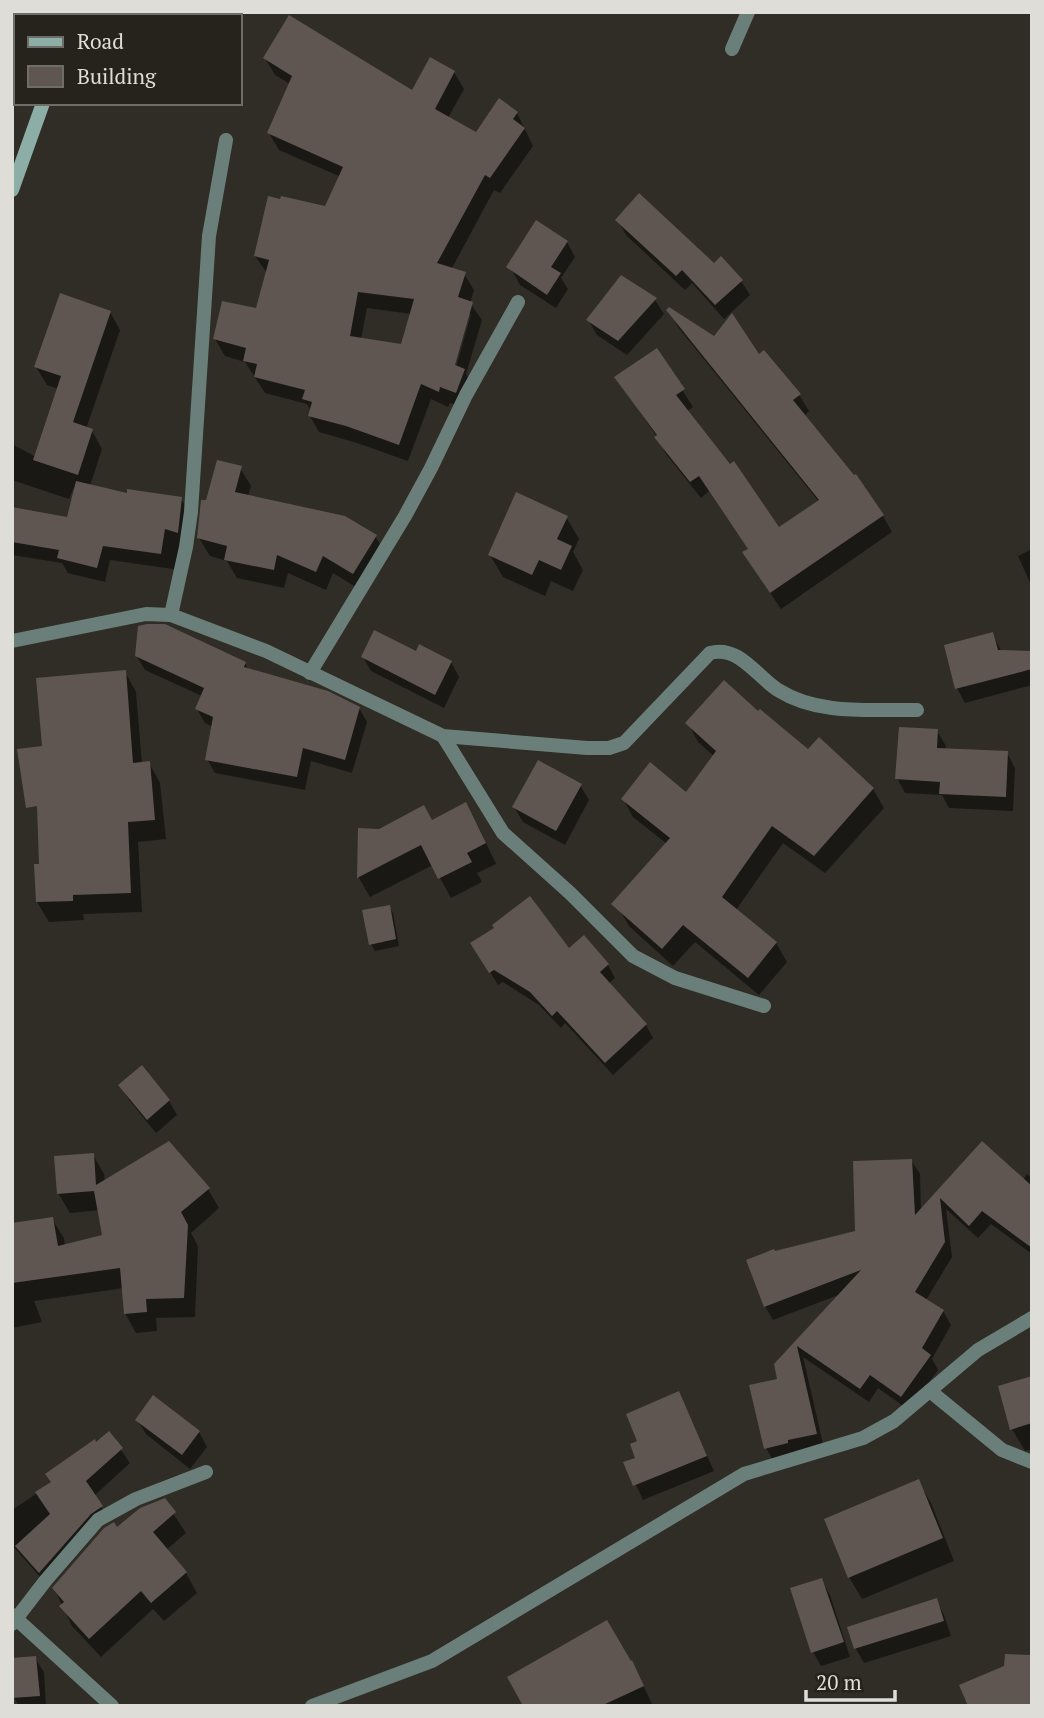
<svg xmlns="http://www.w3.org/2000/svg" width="1044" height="1718" viewBox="0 0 1044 1718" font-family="'PT Serif',serif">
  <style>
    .shadow { fill: #0007; fill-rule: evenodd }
    .building { fill: #5f5652; fill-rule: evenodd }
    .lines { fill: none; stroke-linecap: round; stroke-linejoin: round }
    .street { stroke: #6b7f7a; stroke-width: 14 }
    .secondary { stroke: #8daea6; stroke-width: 14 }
  </style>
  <rect width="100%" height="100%" fill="#2f2d26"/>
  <!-- shadow -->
  <g class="shadow">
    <path d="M12,12H29L37,16H16V94L12,93Z"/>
    <path d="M265,58L413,92L454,72L464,89L448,118L476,134L517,113L533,146L500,193L494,190L451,270L464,274L474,290L470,303L482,320L466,374L473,387L465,408L450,403L448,407L431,399L408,461L357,443L319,432L310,416L311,411L307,404L265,393L245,362L225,356L215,339L258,310L267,273L255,256L326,209L341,177L279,150L269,133L290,84L275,75ZM367,308L412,314L402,346L361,339ZM468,314H471L454,374L451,373Z"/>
    <path d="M618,220L741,281L750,295L724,319L692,283L685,290L626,235Z"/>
    <path d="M567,242L575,257L561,278L568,289L556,308L520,285L512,270Z"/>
    <path d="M655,300L664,314L627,355L597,335L589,321Z"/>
    <path d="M668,310L714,338L759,357L799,395L809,411L804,416L883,516L892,532L781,609L754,569L749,550L709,491L701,498L666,454L657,437L616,377L657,350L693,407L687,411L778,530L819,502L678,327Z"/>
    <path d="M110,312L120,330L86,429L92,431L102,449L88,492L74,487L69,499L12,480V444L36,457L59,389L47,385L36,367Z"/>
    <path d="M240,468L251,486L248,496L375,536L386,554L364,592L333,573L326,590L288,573L284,588L237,578L227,561L210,556L199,538L207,502Z"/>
    <path d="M181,499L190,513L186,546L179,545L183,552L180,570L110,560L105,582L68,573L62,563L12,555V509L124,528Z"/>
    <path d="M566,517L579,539L573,552L583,570L573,591L551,581L545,596L503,577L490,555Z"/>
    <path d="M1032,549V587L1018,556Z"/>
    <path d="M992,634L1002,652H1032V685L965,703L957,688Z"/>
    <path d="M417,653L451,662L459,677L444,708L371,671L363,657Z"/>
    <path d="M136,655L245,663L248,670L359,708L367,722L352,773L311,761L305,790L215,773L207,759L213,727L205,723L197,709L202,696L145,670Z"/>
    <path d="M125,672L136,692L142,764L149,763L160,783L166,839L138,842L142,912L83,914L84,920L49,922L37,902L41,865Z"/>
    <path d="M759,713L808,752L873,789L884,808L825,873L783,843L736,910L776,943L787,962L759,995L695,942L673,966L629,926L618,907L667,844L633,817L623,799L686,794L714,756L698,742L688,723Z"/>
    <path d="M937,731L946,746L945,751L1007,753L1015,768L1013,811L949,808L942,795L905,793L897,778Z"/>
    <path d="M580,785L589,800L565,845L523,822L514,807Z"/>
    <path d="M432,822L477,824L496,864L477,873L482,882L451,898L433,865L370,897L359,878L360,830H379Z"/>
    <path d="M389,907L393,913L399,946L375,951L371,944Z"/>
    <path d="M473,943L569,951L608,965L615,978L608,984L646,1025L653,1038L613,1075L565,1023L561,1028L539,1005L503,982L498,985Z"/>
    <path d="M120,1085L169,1101L177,1115L156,1133L129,1100Z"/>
    <path d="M982,1143L1023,1180L1027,1174L1032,1178V1254L991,1224L978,1238L946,1209L952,1257L926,1300L943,1311L951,1325L932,1359L938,1370L909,1410L878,1388L869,1402L803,1357L824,1448L774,1462L766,1448L779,1380L776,1364L841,1294L773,1320L765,1306L857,1233L911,1160L920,1174L921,1210Z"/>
    <path d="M93,1155L104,1174L105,1182L208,1189L219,1208L191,1233L198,1246L195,1317L156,1318L157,1331L136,1333L125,1313L124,1288L34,1301L42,1322L12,1328V1225L52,1219L64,1238L65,1246L104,1236L100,1210L70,1213L58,1193Z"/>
    <path d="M1032,1378V1449L1025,1451L1012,1429Z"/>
    <path d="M678,1393L714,1471L643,1500L626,1463L638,1459L640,1442Z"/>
    <path d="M137,1420L199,1432L207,1447L190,1469L146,1434Z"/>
    <path d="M109,1433L130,1463L94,1496L110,1521L98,1528L48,1586L12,1545V1510L52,1483Z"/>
    <path d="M918,1481L931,1503L954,1561L862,1599L849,1577Z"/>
    <path d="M164,1500L186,1533L166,1550L186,1573L197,1593L164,1621L153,1609L101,1657L72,1626L54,1588L117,1529Z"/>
    <path d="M821,1580L830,1595L850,1657L821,1666L813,1652Z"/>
    <path d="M936,1600L944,1615L951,1636L864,1663L856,1649L849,1628Z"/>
    <path d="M35,1658L44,1672L46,1706H19L14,1697Z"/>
    <path d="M632,1662L653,1706H525Z"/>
  </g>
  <!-- building -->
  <g class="building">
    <path d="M289,15L412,90L430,57L455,71L435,109L476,132L499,98L518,112L513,119L525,128L490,178L485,175L437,263L466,272L458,297L473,302L455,365L465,369L456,393L440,387L439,392L421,384L399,445L346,426L308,416L312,402L302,399L305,390L254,377L257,364L243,361L246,348L213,339L222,301L256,308L269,260L254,256L268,196L280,199L281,196L325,206L343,167L267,133L292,76L263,58ZM358,292L414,299L401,344L350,336Z"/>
    <path d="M639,193L714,263L721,256L743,280L715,305L682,270L676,276L615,220Z"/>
    <path d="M536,220L568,241L551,267L561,273L547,295L506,267Z"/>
    <path d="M621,275L657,298L618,341L586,320Z"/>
    <path d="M60,293L111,311L73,422L93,429L78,475L33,460L61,376L34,367Z"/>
    <path d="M669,307L714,336L732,313L759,354L764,350L801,394L793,400L854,475L856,474L884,515L770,593L742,552L748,549L699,476L690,482L654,437L657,435L614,377L657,348L685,389L676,395L730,464L734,461L779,527L819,500L666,310Z"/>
    <path d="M217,460L242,466L235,492L345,516L377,535L353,574L323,556L316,572L277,555L274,570L224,560L227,546L197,538L201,500H206Z"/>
    <path d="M76,481L127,493V489L182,497L178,533L165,529L161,554L103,546L97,568L57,558L59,550L12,542V507L67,517Z"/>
    <path d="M516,492L568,516L557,539L572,546L561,570L539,560L532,575L488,555Z"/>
    <path d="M147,624H165L246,662L244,667L328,691L360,707L345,760L303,748L297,777L205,760L213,717L195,709L204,688L135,656L138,626Z"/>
    <path d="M374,630L416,651L419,644L452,661L435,695L361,657Z"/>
    <path d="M993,632L998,650L1032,651V669L955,689L944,645Z"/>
    <path d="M126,670L133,763L150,761L155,820L128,822L131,893L73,895V901L36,902L34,864H39L37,806L26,808L17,749L42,746L36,678Z"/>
    <path d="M724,680L758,711L760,709L808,749L819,737L874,788L814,856L772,826L722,897L777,942L748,978L683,925L662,949L611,904L670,838L621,799L650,762L686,792L716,751L685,723Z"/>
    <path d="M899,727L938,729L937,748L1008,751L1006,797L939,794L940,782L895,779Z"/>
    <path d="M538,760L582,784L556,831L512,807Z"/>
    <path d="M466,802L486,843L467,853L472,862L438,879L421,845L357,878L358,828L379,829L424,805L432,820Z"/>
    <path d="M530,896L569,948L584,935L609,964L600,972L647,1024L605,1063L557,1011L552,1016L530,992L494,970L489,973L470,943L494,928L492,925Z"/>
    <path d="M390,905L396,939L369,945L362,910Z"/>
    <path d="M142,1065L170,1100L147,1120L118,1085Z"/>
    <path d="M169,1141L210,1188L181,1212L188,1225L184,1298L146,1299L147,1312L124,1314L120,1268L12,1283V1223L53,1217L58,1246L102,1235L94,1191L57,1194L54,1156L94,1153L96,1185Z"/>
    <path d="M982,1141L1032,1186V1248L982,1211L969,1226L940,1198L945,1242L915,1292L944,1310L922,1348L931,1355L901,1397L870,1375L860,1389L797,1346L817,1434L788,1440V1443L764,1449L749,1385L777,1379L774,1364L861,1270L764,1307L746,1260L774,1249L775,1251L855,1231L853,1161L912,1159L915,1215Z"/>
    <path d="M1032,1376V1423L1010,1430L998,1386Z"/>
    <path d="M679,1391L707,1456L633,1486L623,1462L635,1458L630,1444L637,1441L626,1414Z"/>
    <path d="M153,1395L200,1431L182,1455L135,1420Z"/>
    <path d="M109,1431L123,1448L86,1481L103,1506L91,1514L39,1573L15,1546L50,1514L35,1492L51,1482L45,1474L95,1439L96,1442Z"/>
    <path d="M919,1479L943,1538L848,1578L824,1519Z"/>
    <path d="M165,1498L176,1512L153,1532L187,1572L151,1603L141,1591L89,1639L59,1606L64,1602L52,1588L104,1528L114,1522L117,1527L140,1508Z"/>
    <path d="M822,1578L844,1642L811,1653L790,1588Z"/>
    <path d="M937,1598L944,1621L854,1649L847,1627Z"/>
    <path d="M607,1620L631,1661L632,1660L644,1686L601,1706H523L507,1677Z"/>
    <path d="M1005,1654L1032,1655V1706H968L959,1685L1004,1666Z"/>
    <path d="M36,1656L40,1696L12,1698V1658Z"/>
  </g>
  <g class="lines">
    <!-- street -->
    <g class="street">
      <path d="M732,49L748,12"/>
      <path d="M171,615L186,547L191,512L209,236L226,140"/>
      <path d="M12,641L146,614L171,615L266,651L443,736L587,748H609L624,743L710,653C739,645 756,676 778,690C819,716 872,709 917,710"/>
      <path d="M310,673L405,516L431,468L466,395L518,302"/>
      <path d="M443,736L503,833L570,893L633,956L675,978L764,1006"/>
      <path d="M930,1391L1002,1450L1032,1462"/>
      <path d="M12,1615L112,1706"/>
      <path d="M12,1624L46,1580L98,1520L136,1499L206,1472"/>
      <path d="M312,1706L432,1661L744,1474L863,1438L894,1421L978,1350L1032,1318"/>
    </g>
    <!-- secondary -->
    <g class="secondary">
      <path d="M69,16L70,12"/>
      <path d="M12,190L43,103"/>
    </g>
  </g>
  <!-- border -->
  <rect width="1044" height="1718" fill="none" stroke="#deddd8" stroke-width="28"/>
  <!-- legend -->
  <rect x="14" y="14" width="228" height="91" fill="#25231c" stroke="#6f6d67" stroke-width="2"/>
  <rect x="28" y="37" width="35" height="10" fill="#8daea6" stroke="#6f6d67" stroke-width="2"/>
  <text x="77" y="49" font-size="21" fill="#deddd8">Road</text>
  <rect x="28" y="66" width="35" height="21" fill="#5f5652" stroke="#6f6d67" stroke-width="2"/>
  <text x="77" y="84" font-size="21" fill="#deddd8">Building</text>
  <!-- scale -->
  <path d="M806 1690v10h89v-10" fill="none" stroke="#deddd8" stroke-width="3.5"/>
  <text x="816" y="1690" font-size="21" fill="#deddd8" stroke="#25231c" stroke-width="5" paint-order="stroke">20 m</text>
</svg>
